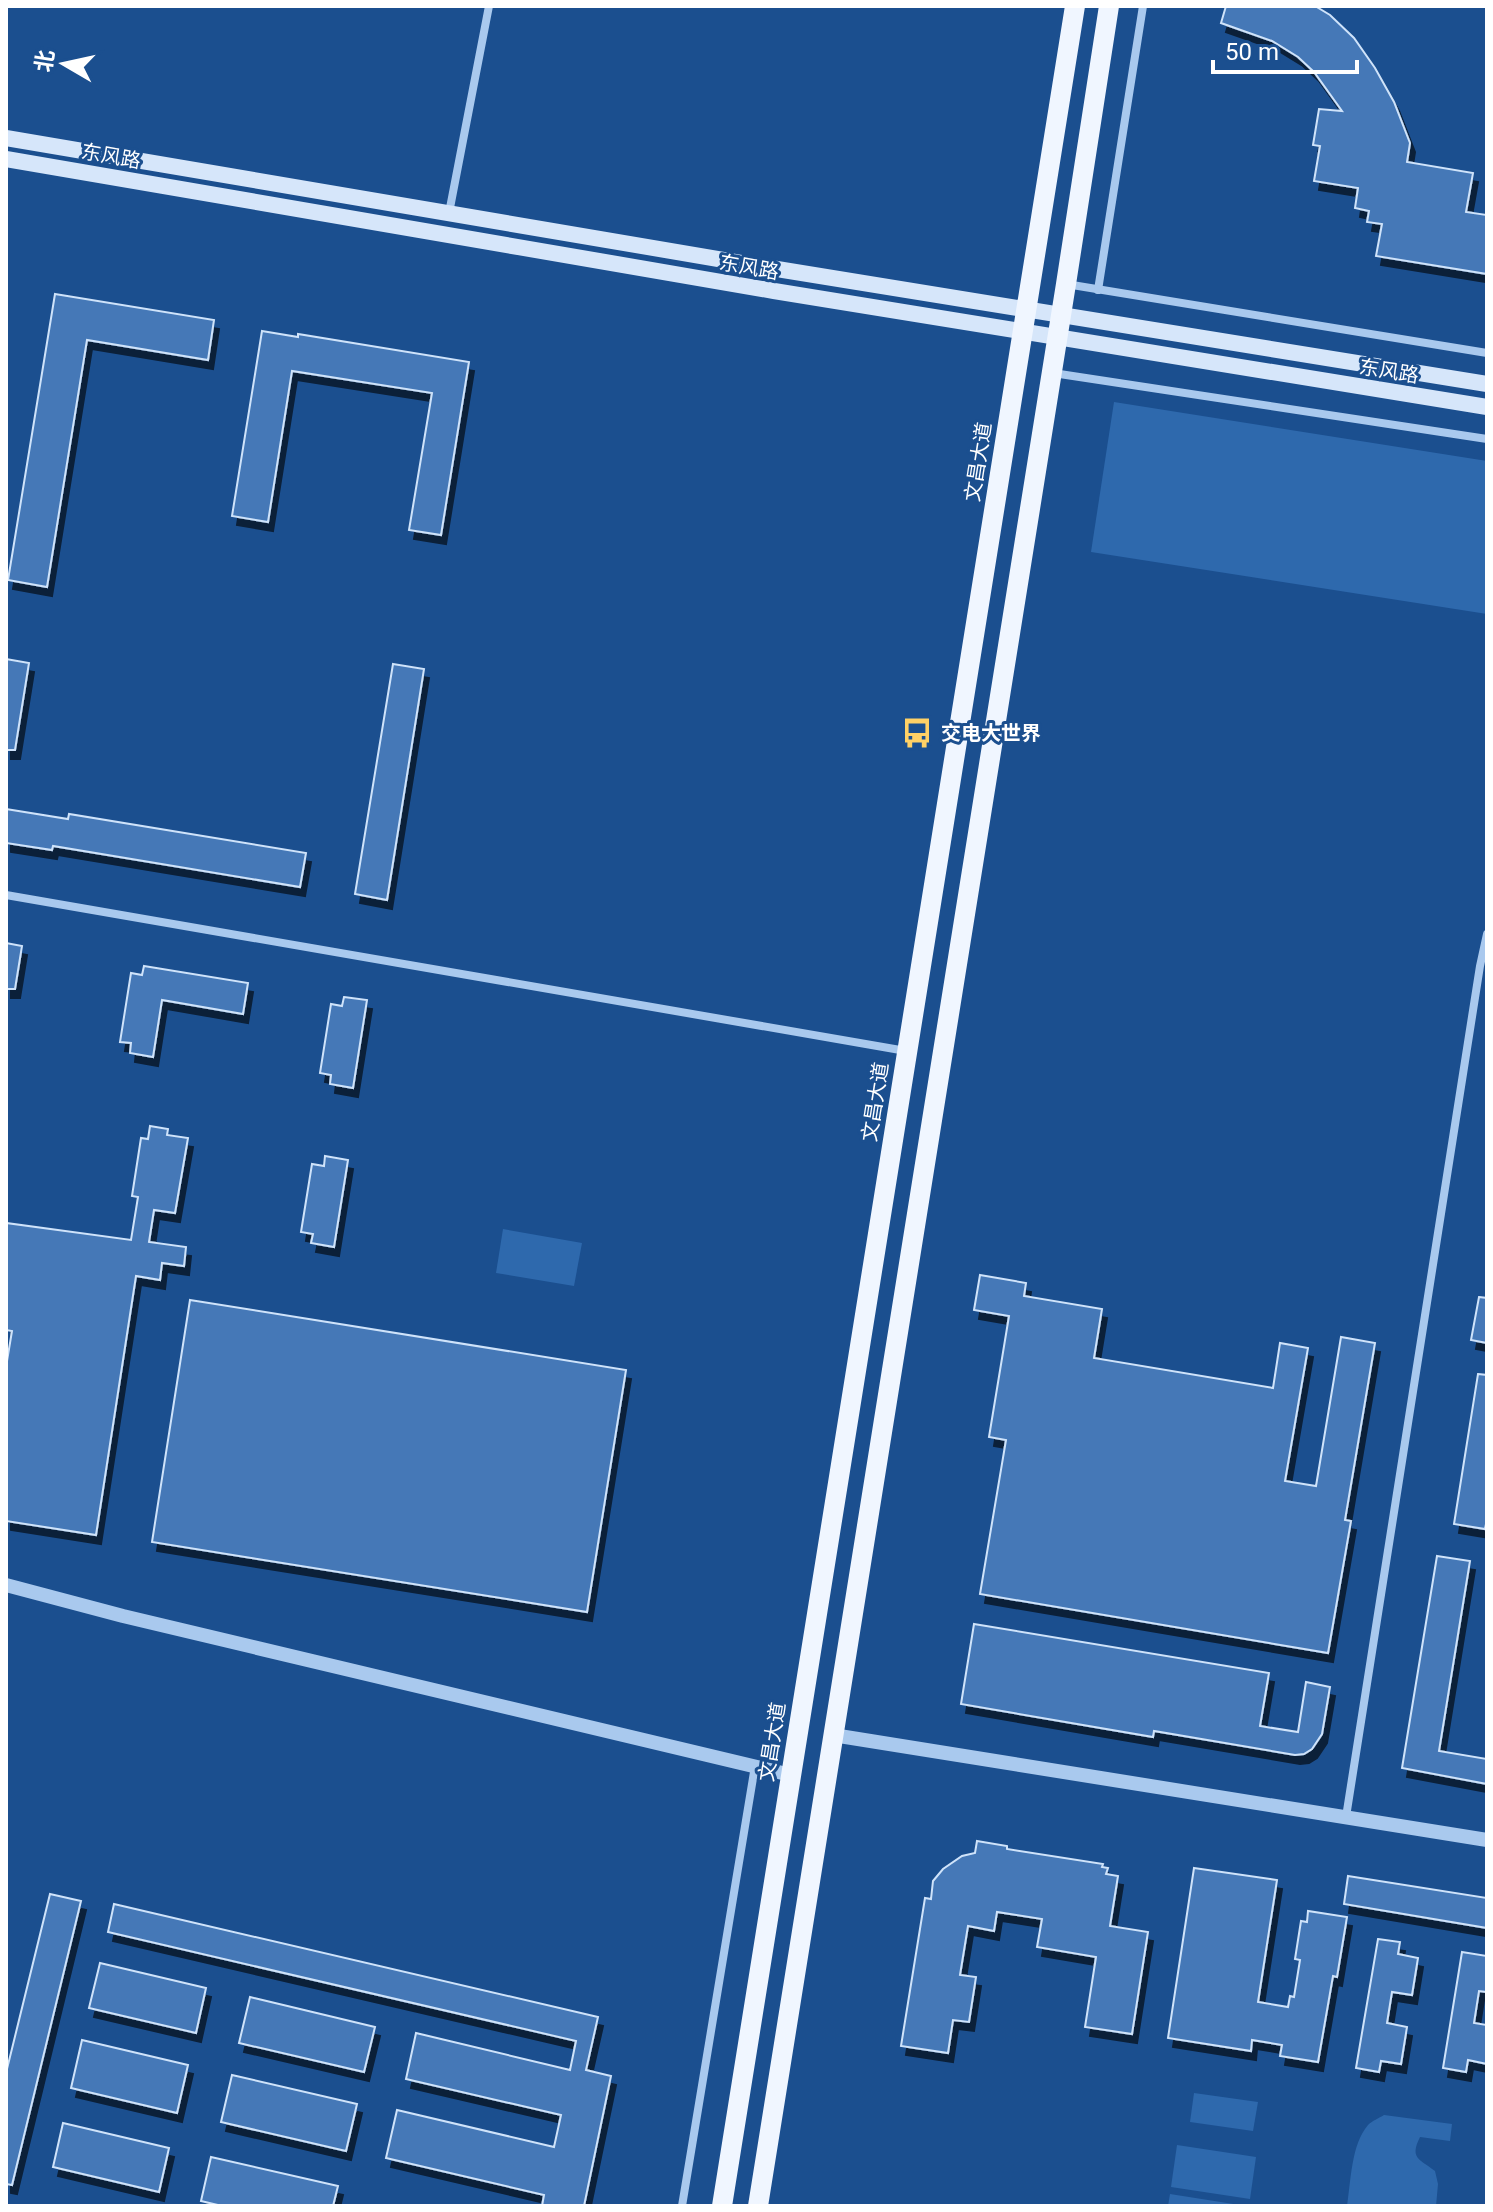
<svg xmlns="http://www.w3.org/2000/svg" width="1493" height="2212" viewBox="0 0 1493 2212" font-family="Roboto,'Noto Sans SC',sans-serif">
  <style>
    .green { fill: #2e69ad }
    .building { fill: #4478b7; stroke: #cfe3fa; stroke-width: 2; filter: url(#shadow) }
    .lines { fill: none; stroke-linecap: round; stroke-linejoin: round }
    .minor { stroke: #a9c9ee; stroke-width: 8 }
    .tertiary { stroke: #a9c9ee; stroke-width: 14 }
    .secondary { stroke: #d6e6fa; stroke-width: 16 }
    .primary { stroke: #f0f6ff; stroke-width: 20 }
    .labels { text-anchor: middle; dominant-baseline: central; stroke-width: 6; stroke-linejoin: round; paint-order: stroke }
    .street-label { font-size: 20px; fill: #fff; stroke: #1b4f8f }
    .poi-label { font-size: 20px; font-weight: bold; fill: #fff; stroke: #1b4f8f; text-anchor: start }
  </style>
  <defs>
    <filter id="shadow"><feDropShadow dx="5" dy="9" stdDeviation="0" flood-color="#0009"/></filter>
  </defs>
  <rect width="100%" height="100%" fill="#1b4f8f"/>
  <!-- green -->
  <g class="green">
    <path d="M1114,402L1487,461V614L1091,552Z"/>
    <path d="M503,1229L582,1243L574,1286L496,1273Z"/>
    <path d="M1194,2093L1258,2102L1253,2131L1190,2122Z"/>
    <path d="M1384,2115L1452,2124L1450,2141L1420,2137C1409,2159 1420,2159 1435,2171L1438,2184L1436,2206H1347C1351,2181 1351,2145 1368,2125C1372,2121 1379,2118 1384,2115Z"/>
    <path d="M1177,2145L1256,2157L1250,2199L1171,2187Z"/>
    <path d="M1170,2194L1246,2206H1168Z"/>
  </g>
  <!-- building -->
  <g class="building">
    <path d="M1226,6H1315L1330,15L1354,38L1375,68L1394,102L1410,143L1407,162L1473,173L1466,212L1487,215V274L1376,256L1382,224L1367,222L1369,211L1355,208L1358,188L1314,181L1320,146L1313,145L1319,109L1342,111L1314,72L1298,57L1272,41L1221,23Z"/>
    <path d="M55,294L214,320L208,360L87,340L47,587L8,580Z"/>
    <path d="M262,331L298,337V334L469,362L441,535L409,530L432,393L292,371L268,522L232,516Z"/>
    <path d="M6,659L29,663L15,750H6Z"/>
    <path d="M393,664L424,669L387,900L355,894Z"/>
    <path d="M6,809L68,819L69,814L306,853L300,887L53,846L52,850L6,843Z"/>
    <path d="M6,943L22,946L15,989H6Z"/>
    <path d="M144,966L248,983L243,1014L162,1000L153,1057L130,1053L131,1043L120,1042L131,973L142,975Z"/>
    <path d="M344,997L367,1000L353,1088L330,1084L331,1075L320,1073L331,1004L342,1006Z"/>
    <path d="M150,1126L168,1129L167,1135L188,1138L175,1213L154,1210L149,1242L186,1247L184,1266L162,1263L160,1280L136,1276L96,1535L6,1521V1367L12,1331L6,1330V1223L131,1240L138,1197L132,1196L141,1138L148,1139Z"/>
    <path d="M325,1156L348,1160L334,1247L311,1243L313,1234L301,1232L312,1164L324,1166Z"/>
    <path d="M980,1275L1026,1283L1024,1296L1102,1309L1094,1358L1273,1388L1280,1343L1308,1348L1285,1481L1316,1486L1341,1337L1375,1343L1345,1520L1351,1521L1328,1653L980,1594L1006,1440L989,1437L1009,1316L974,1310Z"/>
    <path d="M1479,1297L1487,1298V1343L1471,1340Z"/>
    <path d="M190,1300L626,1370L587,1612L152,1542Z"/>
    <path d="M1478,1374L1487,1375V1519L1485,1529L1454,1524Z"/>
    <path d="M1437,1556L1470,1561L1439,1751L1487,1759V1784L1402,1768Z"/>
    <path d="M974,1624L1269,1673L1260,1726L1298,1732L1306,1682L1330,1687L1322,1734L1312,1749L1304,1754L1295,1755L1154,1731L1153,1737L961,1704Z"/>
    <path d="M977,1841L1007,1846V1849L1103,1864L1102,1867L1108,1868L1106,1874L1118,1876L1110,1926L1148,1932L1132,2034L1085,2027L1096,1957L1037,1947L1042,1919L997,1912L994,1931L968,1926L960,1975L976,1977L969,2022L953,2020L948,2053L901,2046L925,1898L931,1899L933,1881L943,1869L962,1856L975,1853Z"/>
    <path d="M1194,1868L1277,1880L1258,2002L1288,2007L1290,1996L1294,1997L1300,1960L1295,1959L1301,1921L1307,1922L1308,1911L1347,1917L1337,1977L1333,1976L1318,2062L1280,2056L1282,2045L1252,2040L1251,2051L1168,2038Z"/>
    <path d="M1348,1876L1487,1898V1928L1344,1904Z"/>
    <path d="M50,1894L81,1901L12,2185L6,2184V2073Z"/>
    <path d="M114,1904L598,2017L586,2070L611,2076L584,2206H542L544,2195L386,2158L397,2110L554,2147L561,2115L406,2079L416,2033L570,2070L576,2041L108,1932Z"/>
    <path d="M1378,1939L1400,1942L1398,1954L1418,1958L1412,1995L1392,1992L1387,2023L1407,2027L1401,2064L1381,2061L1379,2072L1356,2068Z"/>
    <path d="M1462,1952L1487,1956V1992L1479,1991L1474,2023L1487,2025V2064L1468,2060L1466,2072L1443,2068Z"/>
    <path d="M100,1963L206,1988L196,2033L89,2008Z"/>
    <path d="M250,1997L375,2027L364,2072L239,2043Z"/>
    <path d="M82,2040L188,2065L177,2113L71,2088Z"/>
    <path d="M232,2075L357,2104L346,2151L221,2122Z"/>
    <path d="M63,2123L169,2148L159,2192L53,2167Z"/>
    <path d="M211,2157L338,2186L333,2206H222L201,2201Z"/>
  </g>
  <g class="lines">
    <!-- minor -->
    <g class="minor">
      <path d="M449,213L489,6"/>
      <path d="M1066,284L1487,353"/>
      <path d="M1098,290L1143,6"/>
      <path d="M1053,373L1487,439"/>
      <path d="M6,895L906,1051"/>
      <path d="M1346,1817L1480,966L1487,934"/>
      <path d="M682,2206L755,1766"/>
    </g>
    <!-- tertiary -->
    <g class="tertiary">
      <path d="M6,1585L123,1616L791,1775"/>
      <path d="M833,1735L1487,1840"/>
    </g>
    <!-- secondary -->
    <g class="secondary">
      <path d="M6,138L777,269L1487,384"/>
      <path d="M6,159L774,291L1487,407"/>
    </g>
    <!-- primary -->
    <g class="primary">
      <path d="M722,2206L1075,6"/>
      <path d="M758,2206L1066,284L1109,6"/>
    </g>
  </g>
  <!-- icons -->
  <defs>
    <g id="bus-bare" transform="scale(2.4)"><path d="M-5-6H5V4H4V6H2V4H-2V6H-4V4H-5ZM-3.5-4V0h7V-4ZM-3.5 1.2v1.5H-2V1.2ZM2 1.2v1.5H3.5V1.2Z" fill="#ffd166" stroke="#1b4f8f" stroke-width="2.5" paint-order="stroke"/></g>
  </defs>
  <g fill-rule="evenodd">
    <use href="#bus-bare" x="917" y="733"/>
  </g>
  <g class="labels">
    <!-- street labels -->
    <g class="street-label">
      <text transform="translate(111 156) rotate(10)">东风路</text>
      <text transform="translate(749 267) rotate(10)">东风路</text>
      <text transform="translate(1389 371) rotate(9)">东风路</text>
      <text transform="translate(978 462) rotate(-81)">文昌大道</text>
      <text transform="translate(875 1102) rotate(-81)">文昌大道</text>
      <text transform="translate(772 1742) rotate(-81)">文昌大道</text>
    </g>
    <!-- poi labels -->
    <g class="poi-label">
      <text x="941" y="733">交电大世界</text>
    </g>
  </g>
  <!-- border -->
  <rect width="1493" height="2212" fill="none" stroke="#ffffff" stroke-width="16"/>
  <!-- north arrow -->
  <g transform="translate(64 64) rotate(279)" stroke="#1b4f8f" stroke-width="6" paint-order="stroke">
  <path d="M0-6L14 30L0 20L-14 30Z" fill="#ffffff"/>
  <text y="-12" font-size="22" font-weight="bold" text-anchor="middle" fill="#ffffff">北</text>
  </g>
  <!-- scale -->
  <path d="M1213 60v12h144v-12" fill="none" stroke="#ffffff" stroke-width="4"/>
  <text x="1225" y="60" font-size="24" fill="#ffffff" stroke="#1b4f8f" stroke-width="6" paint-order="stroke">50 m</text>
</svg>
